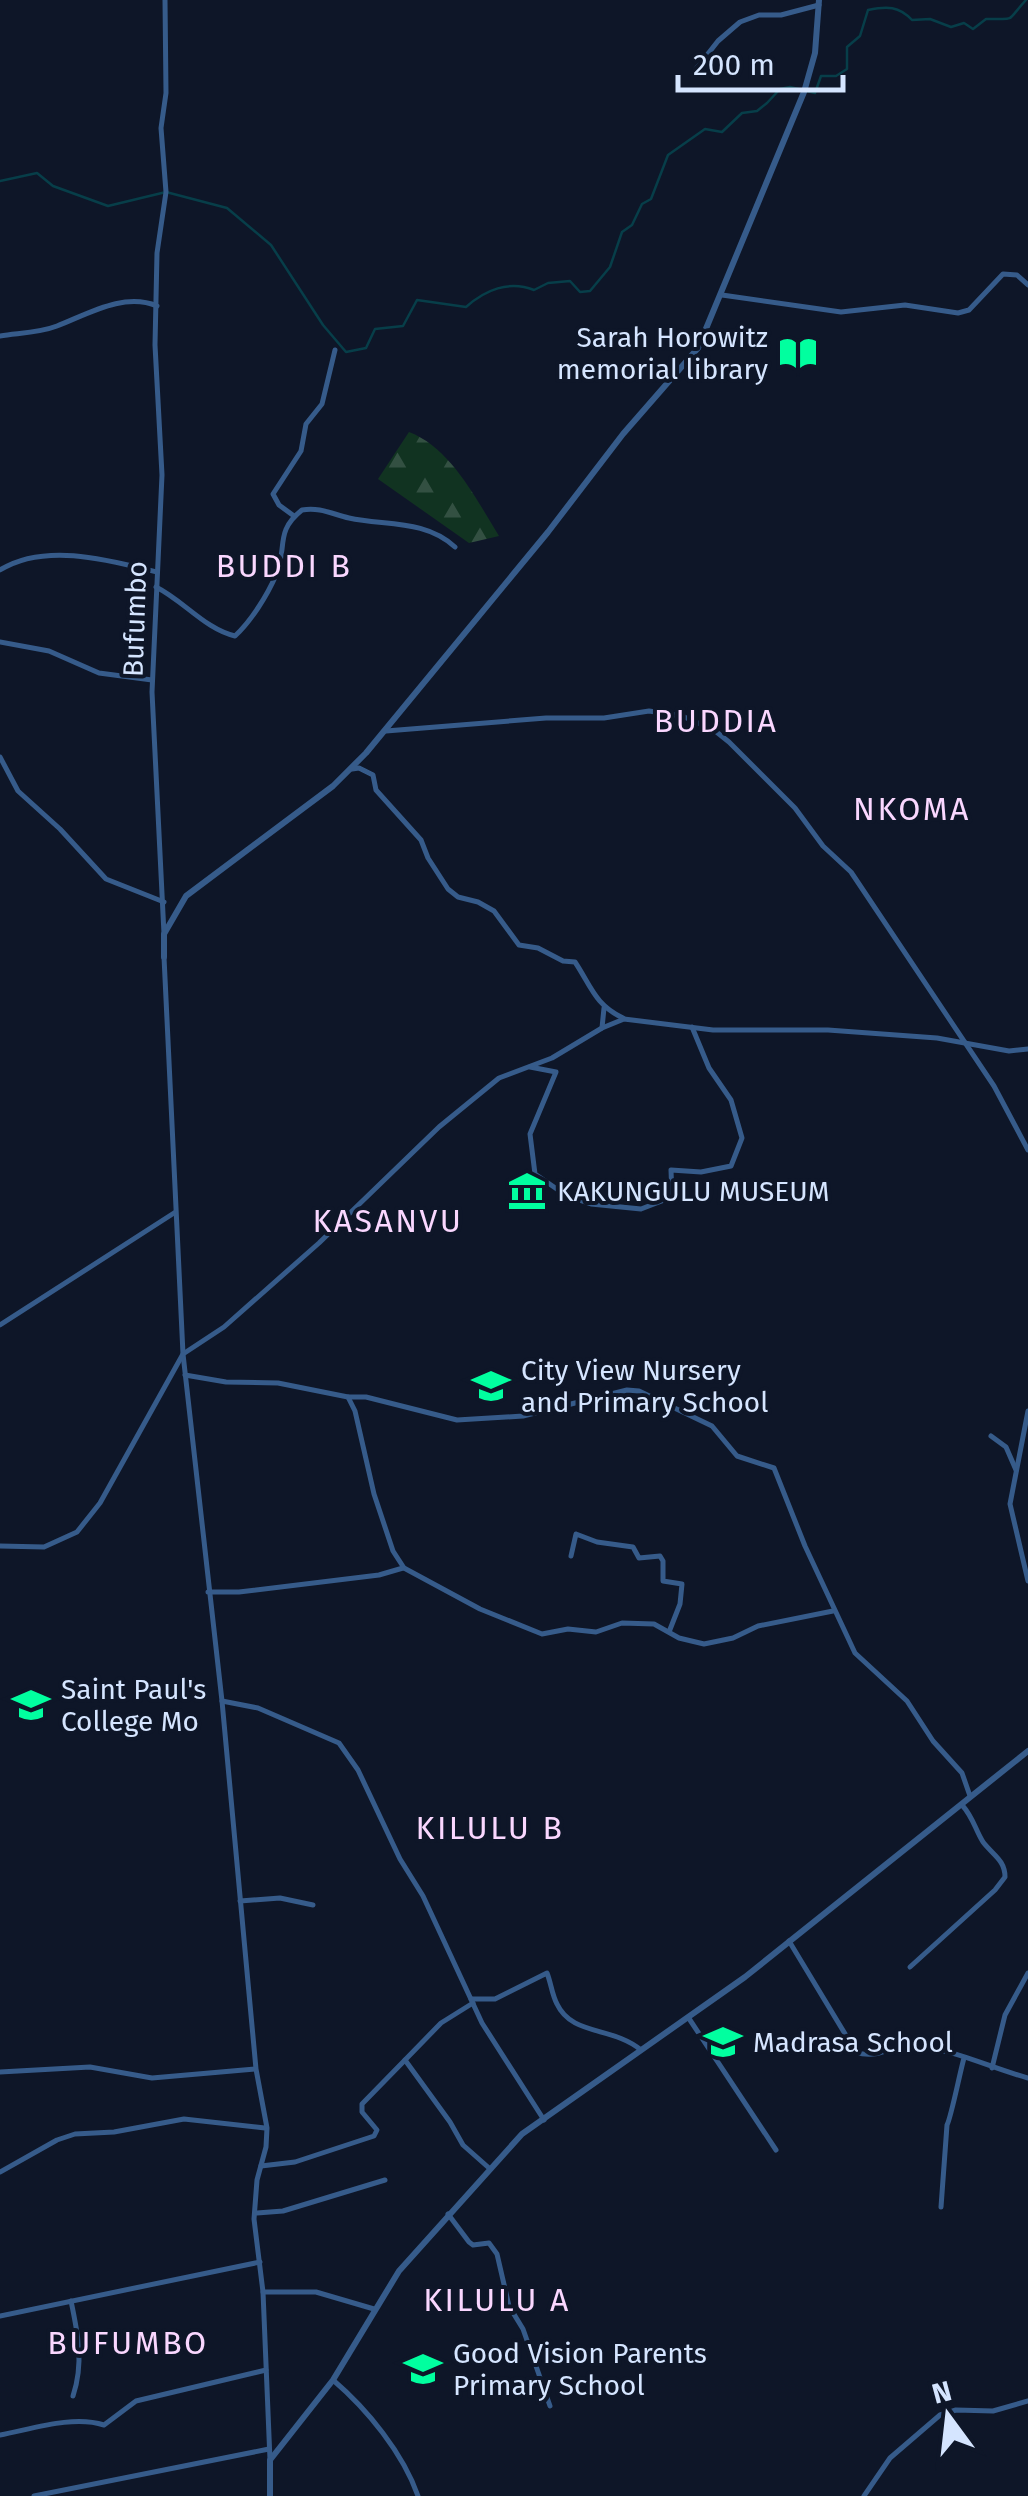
<svg xmlns="http://www.w3.org/2000/svg" width="1028" height="2496" viewBox="0 0 1028 2496" font-family="'Fira Sans',sans-serif">
  <style>
    .forest { fill: url(#forest-firs) }
    .lines { fill: none; stroke-linecap: round; stroke-linejoin: round }
    .stream { stroke: #073e49; stroke-width: 2.5 }
    .minor { stroke: #365b8a; stroke-width: 5 }
    .tertiary { stroke: #365b8a; stroke-width: 6 }
    .labels { text-anchor: middle; dominant-baseline: central; stroke-width: 8; stroke-linejoin: round; paint-order: stroke }
    .poi-label { font-size: 28px; fill: #d5e5ff; stroke: #0e1628; text-anchor: start }
    .street-label { font-size: 28px; fill: #d5e5ff; stroke: #0e1628 }
    .quarter-label { font-size: 32px; letter-spacing: 2.5px; fill: #fad7ff; stroke: #0e1628 }
  </style>
  <defs>
    <pattern id="forest-firs" width="22" height="20" patternUnits="userSpaceOnUse" patternTransform="scale(2.5)"><rect width="22" height="20" fill="#113321"/><path d="M5 1l3.5 6h-7zM16 11l3.5 6h-7z" fill="#335042"/></pattern>
  </defs>
  <rect width="100%" height="100%" fill="#0e1628"/>
  <!-- forest -->
  <path class="forest" d="M409,432C451,448 476,499 499,536L469,543L378,479Z"/>
  <g class="lines">
    <!-- stream -->
    <path class="stream" d="M0,181L37,173L53,186L108,206L166,192L227,208L271,245L323,325L346,352L366,348L375,329L403,326L417,300L466,307C485,290 509,280 534,290L548,283L570,281L580,292L590,291L610,267L622,232L632,225L642,204L651,199L668,155L705,129L722,132L742,113L757,111L767,103L780,89L790,87L815,93L821,76H836L847,69V47L860,36L868,10C887,6 899,6 912,20L930,19L951,27L964,23L973,29L986,19C1018,18 1004,24 1026,0"/>
    <!-- minor -->
    <g class="minor">
      <path d="M696,69L718,41L740,22L759,15H781L819,5"/>
      <path d="M722,295L841,312L905,305L958,313L969,310L1003,274L1017,275L1028,285"/>
      <path d="M0,336C18,333 39,333 57,326C88,314 124,292 157,306"/>
      <path d="M294,516L279,505L273,494L301,451L306,424L322,404L335,350"/>
      <path d="M0,570C45,542 109,560 157,572"/>
      <path d="M156,587C184,601 205,629 235,636C251,621 267,596 276,575C288,548 274,532 302,510C320,507 332,514 349,518C384,526 425,519 455,547"/>
      <path d="M0,642L49,651L99,673L152,680"/>
      <path d="M386,731L546,718H604L649,711L682,716L714,730L729,742L795,808L823,846L851,872L994,1086L1028,1150"/>
      <path d="M0,757L18,791L60,829L106,879L164,902"/>
      <path d="M352,769L359,768L373,775L376,790L421,840L428,858L448,889L458,897L478,902L494,911L519,945L538,948L563,961L575,962C591,986 595,1005 623,1018"/>
      <path d="M164,934L152,692L162,475L155,345L157,253L166,192L161,128L166,93L165,0"/>
      <path d="M164,957L183,1354L222,1701L256,2069L267,2128L266,2147L257,2180L254,2219L263,2292L270,2460"/>
      <path d="M602,1028L604,1008"/>
      <path d="M530,1067L556,1072L530,1134L535,1174L567,1196L591,1204L641,1209L672,1197L671,1170L701,1172L731,1166L742,1138L731,1100L709,1068L692,1027"/>
      <path d="M0,1325L174,1213"/>
      <path d="M185,1375L226,1382L278,1383L348,1397H366L457,1420L523,1416L627,1390L639,1391L712,1426L737,1456L774,1468L805,1546L855,1653L907,1701L933,1741L962,1773L970,1796"/>
      <path d="M348,1397L355,1411L374,1494L393,1551L404,1568L480,1609L542,1634L568,1629L596,1632L622,1623L654,1624L679,1638L704,1644L733,1638L758,1626L833,1611"/>
      <path d="M1028,1411L1010,1504L1028,1581"/>
      <path d="M991,1436L1006,1447L1016,1470"/>
      <path d="M0,1546L44,1547L77,1532L100,1503L183,1354L224,1327L319,1243L439,1127L499,1078L552,1058L602,1028L624,1019L713,1030H828L937,1038L1009,1051L1028,1049"/>
      <path d="M571,1556L576,1534L597,1542L633,1547L639,1558L660,1556L663,1561V1581L682,1584L680,1604L669,1632"/>
      <path d="M208,1592H239L379,1575L403,1568"/>
      <path d="M222,1701L258,1708L339,1743L358,1770L400,1859L423,1896L482,2023L544,2120"/>
      <path d="M240,1901L280,1898L313,1905"/>
      <path d="M789,1941L856,2052C877,2060 890,2045 910,2046C950,2047 990,2068 1028,2078"/>
      <path d="M910,1967L995,1890L1005,1877C1005,1860 993,1855 983,1842C975,1829 973,1817 962,1805"/>
      <path d="M471,1999H495L547,1973C551,1983 552,1995 557,2004C572,2036 612,2026 641,2050"/>
      <path d="M473,2003L441,2023L405,2060L450,2122L463,2145L489,2168"/>
      <path d="M688,2017L776,2150"/>
      <path d="M992,2068L1005,2015L1028,1973"/>
      <path d="M0,2072L90,2067L152,2078L255,2069"/>
      <path d="M261,2166L295,2162L374,2136L377,2130L362,2112V2104L405,2060"/>
      <path d="M0,2172L57,2140L75,2134L114,2132L184,2119L265,2128"/>
      <path d="M941,2207L947,2125C951,2118 960,2072 964,2058"/>
      <path d="M257,2213L283,2211L385,2180"/>
      <path d="M448,2214L469,2242L473,2245L489,2243L497,2254L509,2306L523,2329L550,2406"/>
      <path d="M263,2292H316L374,2309"/>
      <path d="M71,2301C78,2334 84,2363 73,2396"/>
      <path d="M0,2316L260,2262"/>
      <path d="M333,2380C367,2409 403,2453 418,2496"/>
      <path d="M0,2435C32,2429 73,2415 104,2425L136,2401L266,2370"/>
      <path d="M34,2496L269,2449"/>
      <path d="M864,2496L890,2458L940,2415L956,2410L993,2411L1028,2401"/>
    </g>
    <!-- tertiary -->
    <g class="tertiary">
      <path d="M164,957V934L186,896L333,786L366,753L548,532L623,434L698,348L804,92L815,53L819,0"/>
      <path d="M270,2496V2460L333,2380L399,2271L522,2134L745,1977L1028,1751"/>
    </g>
  </g>
  <!-- icons -->
  <defs>
    <g id="library-bare" transform="scale(3)"><path d="M-6-4Q-3-5.5-.7-3.5V5Q-3 3-6 4ZM6-4Q3-5.5 .7-3.5V5Q3 3 6 4Z" fill="#01ff9f" stroke="#0e1628" stroke-width="2.5" paint-order="stroke"/></g>
    <g id="museum-bare" transform="scale(3)"><path d="M0-6L6-3V-2H-6V-3ZM-5-1h2V3h-2ZM-1-1h2V3h-2ZM3-1h2V3H3ZM-6 4H6V6H-6Z" fill="#01ff9f" stroke="#0e1628" stroke-width="2.5" paint-order="stroke"/></g>
    <g id="school-bare" transform="scale(3)"><path d="M0-5L7-2L0 1L-7-2ZM-4 1L0 2.5L4 1V4Q0 6-4 4Z" fill="#01ff9f" stroke="#0e1628" stroke-width="2.5" paint-order="stroke"/></g>
  </defs>
  <g fill-rule="evenodd">
    <use href="#library-bare" x="798" y="353"/>
    <use href="#museum-bare" x="527" y="1191"/>
    <use href="#school-bare" x="491" y="1386"/>
    <use href="#school-bare" x="31" y="1705"/>
    <use href="#school-bare" x="723" y="2042"/>
    <use href="#school-bare" x="423" y="2369"/>
  </g>
  <g class="labels">
    <!-- poi labels -->
    <g class="poi-label">
      <text x="768" y="337" text-anchor="end">Sarah Horowitz<tspan x="768" dy="32">memorial library</tspan></text>
      <text x="557" y="1191">KAKUNGULU MUSEUM</text>
      <text x="521" y="1370">City View Nursery<tspan x="521" dy="32">and Primary School</tspan></text>
      <text x="61" y="1689">Saint Paul's<tspan x="61" dy="32">College Mo</tspan></text>
      <text x="753" y="2042">Madrasa School</text>
      <text x="453" y="2353">Good Vision Parents<tspan x="453" dy="32">Primary School</tspan></text>
    </g>
    <!-- street labels -->
    <g class="street-label">
      <text transform="translate(135 619) rotate(-88)">Bufumbo</text>
    </g>
    <!-- quarter labels -->
    <g class="quarter-label">
      <text x="284" y="566">BUDDI B</text>
      <text x="716" y="721">BUDDIA</text>
      <text x="912" y="809">NKOMA</text>
      <text x="388" y="1221">KASANVU</text>
      <text x="490" y="1828">KILULU B</text>
      <text x="497" y="2300">KILULU A</text>
      <text x="128" y="2343">BUFUMBO</text>
    </g>
  </g>
  <!-- north arrow -->
  <g transform="translate(948 2416) rotate(345)" stroke="#0e1628" stroke-width="8" paint-order="stroke">
  <path d="M0-8L18 38L0 25L-18 38Z" fill="#d5e5ff"/>
  <text y="-15" font-size="28" font-weight="bold" text-anchor="middle" fill="#d5e5ff">N</text>
  </g>
  <!-- scale -->
  <path d="M678 75v15h165v-15" fill="none" stroke="#d5e5ff" stroke-width="5"/>
  <text x="693" y="75" font-size="30" fill="#d5e5ff" stroke="#0e1628" stroke-width="8" paint-order="stroke">200 m</text>
</svg>
